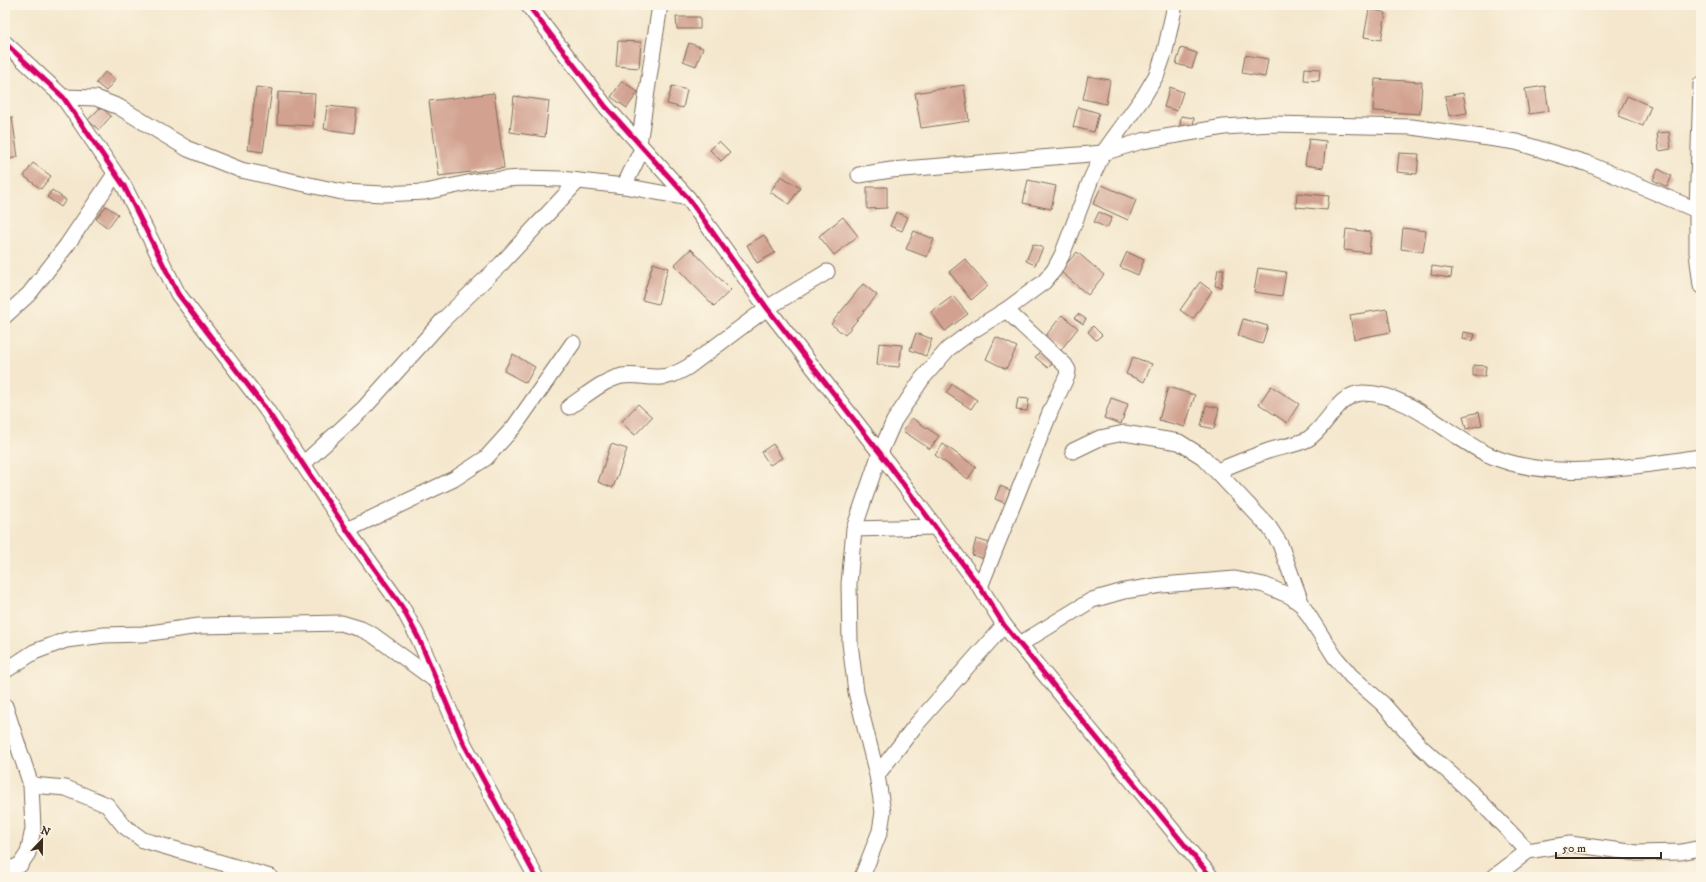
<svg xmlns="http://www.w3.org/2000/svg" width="1706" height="882" viewBox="0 0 1706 882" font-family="'IM FELL DW Pica',serif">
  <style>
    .building { fill: #d2a190 }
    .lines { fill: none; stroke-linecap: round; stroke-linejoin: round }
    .minor-casing { stroke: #7c6c5b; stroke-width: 17 }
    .minor { stroke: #fff; stroke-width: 15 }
    .cycleway-casing { stroke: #fcf5e5; stroke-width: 8 }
    .cycleway { stroke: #d6006c; stroke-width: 5 }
  </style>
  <rect width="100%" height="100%" fill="#fcf5e5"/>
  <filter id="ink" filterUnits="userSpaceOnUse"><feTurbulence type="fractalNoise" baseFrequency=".025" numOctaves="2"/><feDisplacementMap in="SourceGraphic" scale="8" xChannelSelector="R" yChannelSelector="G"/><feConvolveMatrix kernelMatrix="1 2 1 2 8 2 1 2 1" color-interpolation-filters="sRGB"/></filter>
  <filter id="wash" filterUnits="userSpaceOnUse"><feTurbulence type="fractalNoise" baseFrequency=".012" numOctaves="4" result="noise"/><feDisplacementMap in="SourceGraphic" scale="16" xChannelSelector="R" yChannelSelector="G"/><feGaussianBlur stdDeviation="0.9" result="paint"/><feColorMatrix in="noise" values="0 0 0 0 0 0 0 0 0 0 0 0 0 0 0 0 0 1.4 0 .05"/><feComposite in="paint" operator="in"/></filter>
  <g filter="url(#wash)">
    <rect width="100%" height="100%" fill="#f4e7cd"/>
    <g id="blocks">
      <!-- building -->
      <g class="building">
        <path d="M1369,9L1386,13L1381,40L1364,37Z"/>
        <path d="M676,17H700V29H677Z"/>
        <path d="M618,41L641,42L639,68L616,66Z"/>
        <path d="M689,43L703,48L696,66L683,61Z"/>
        <path d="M1181,48L1197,53L1192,68L1176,64Z"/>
        <path d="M1245,55L1268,59L1265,77L1242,73Z"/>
        <path d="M1305,68L1320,69L1319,81L1304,80Z"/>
        <path d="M105,72L115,80L106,91L96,83Z"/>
        <path d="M1088,76L1110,80L1106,104L1083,99Z"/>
        <path d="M1375,79L1422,82L1420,114L1373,111Z"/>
        <path d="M622,81L638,92L627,108L611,97Z"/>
        <path d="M964,85L969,121L921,128L915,93Z"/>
        <path d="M672,86L687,90L683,108L667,104Z"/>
        <path d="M1545,86L1549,111L1529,114L1525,89Z"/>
        <path d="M256,87L272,89L263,152L248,150Z"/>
        <path d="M1170,87L1183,92L1177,111L1164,107Z"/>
        <path d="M278,92L315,94L313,126L277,124Z"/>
        <path d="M494,93L504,168L439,176L429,101Z"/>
        <path d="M1463,93L1467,113L1449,116L1445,96Z"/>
        <path d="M514,96L549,101L545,137L510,132Z"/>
        <path d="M1627,96L1651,106L1643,126L1618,116Z"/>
        <path d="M327,106L357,109L354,133L324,129Z"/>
        <path d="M101,107L111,116L99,130L88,120Z"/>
        <path d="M1078,107L1099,113L1094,132L1073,127Z"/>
        <path d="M1181,116L1194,118L1193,127L1180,126Z"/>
        <path d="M12,117L18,157L5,160V118Z"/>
        <path d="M1669,132L1671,149L1659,151L1657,133Z"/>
        <path d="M1309,139L1326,141L1323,168L1305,165Z"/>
        <path d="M719,141L730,152L721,161L710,150Z"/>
        <path d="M1399,153L1419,154L1417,174L1397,172Z"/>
        <path d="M33,163L51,176L41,189L24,176Z"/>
        <path d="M1658,169L1672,176L1667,187L1653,180Z"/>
        <path d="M781,176L800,188L789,204L770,192Z"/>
        <path d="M1028,180L1056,186L1051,209L1023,203Z"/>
        <path d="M1102,185L1136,200L1128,220L1093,204Z"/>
        <path d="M867,187H887V208L867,209Z"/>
        <path d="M52,190L66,200L61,207L47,197Z"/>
        <path d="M1297,193L1329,196L1327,210L1296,207Z"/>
        <path d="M106,206L118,214L108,228L96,219Z"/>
        <path d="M896,212L908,217L902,231L890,226Z"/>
        <path d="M1099,212L1112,218L1107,228L1094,222Z"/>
        <path d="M843,217L858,236L834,255L819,236Z"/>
        <path d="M1403,228L1426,231L1423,252L1401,249Z"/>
        <path d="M1346,229L1371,232L1369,253L1344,250Z"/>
        <path d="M914,231L934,239L927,257L906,249Z"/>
        <path d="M764,235L775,253L757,263L747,245Z"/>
        <path d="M1033,244L1043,248L1035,265L1026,261Z"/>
        <path d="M691,249L731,290L714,306L674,265Z"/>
        <path d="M1077,252L1104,275L1088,295L1060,271Z"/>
        <path d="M1127,252L1144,260L1138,275L1120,267Z"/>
        <path d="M965,259L988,286L971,300L949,272Z"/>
        <path d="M653,263L668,268L658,304L642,300Z"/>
        <path d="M1432,266L1452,269L1451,278L1431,275Z"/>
        <path d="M1258,268L1286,272L1282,296L1254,292Z"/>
        <path d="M1218,269H1224L1221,287L1215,286Z"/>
        <path d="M1200,282L1212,291L1193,319L1180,310Z"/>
        <path d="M863,284L877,295L845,335L831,324Z"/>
        <path d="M953,296L968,314L945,331L931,312Z"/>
        <path d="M1387,309L1391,332L1354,339L1350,315Z"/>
        <path d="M1078,314L1086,319L1083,324L1074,318Z"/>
        <path d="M1062,315L1078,328L1060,351L1044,338Z"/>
        <path d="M1243,319L1268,326L1262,344L1238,336Z"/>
        <path d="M1093,326L1102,335L1096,340L1088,332Z"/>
        <path d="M1463,332L1475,334L1473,341L1462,339Z"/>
        <path d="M916,333L932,339L926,356L910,350Z"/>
        <path d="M996,337L1017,347L1006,369L986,359Z"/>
        <path d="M879,343L902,345L899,367L877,365Z"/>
        <path d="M1041,351L1054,362L1048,368L1035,357Z"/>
        <path d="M513,354L535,367L526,383L504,371Z"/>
        <path d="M1133,357L1152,364L1144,382L1126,374Z"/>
        <path d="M1473,365L1486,366L1485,376H1473Z"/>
        <path d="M952,384L977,400L971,409L946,393Z"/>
        <path d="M1271,386L1299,404L1287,423L1259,404Z"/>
        <path d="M1168,387L1195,395L1185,427L1159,420Z"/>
        <path d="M1018,398L1029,399L1027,411L1016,410Z"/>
        <path d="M1111,398L1128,404L1121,424L1104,418Z"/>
        <path d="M638,404L652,417L635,435L621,422Z"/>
        <path d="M1206,405L1219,408L1214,429L1201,426Z"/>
        <path d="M1479,412L1482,425L1466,429L1463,416Z"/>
        <path d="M912,418L939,436L930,449L903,431Z"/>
        <path d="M611,444L627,449L613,488L598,482Z"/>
        <path d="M773,444L782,458L770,465L761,452Z"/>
        <path d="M943,444L976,467L968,479L935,455Z"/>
        <path d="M1000,486L1010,490L1005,503L995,499Z"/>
        <path d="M976,539L993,544L988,560L972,555Z"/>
      </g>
    </g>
  </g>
  <g filter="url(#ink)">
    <use href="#blocks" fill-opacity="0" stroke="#7c6c5b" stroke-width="1"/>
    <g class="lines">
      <!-- minor casing -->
      <g class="minor-casing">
        <g id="minor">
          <path d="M528,5L606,107L688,198L767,308L880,453L980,587L1004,625L1211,877"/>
          <path d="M5,43L63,97L124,186L178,294L266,409L347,530L402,607L419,639L464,744L536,877"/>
          <path d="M1701,84L1697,211V253L1701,286"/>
          <path d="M63,97L96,98L119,107L188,149L241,170L342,192L384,194L425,192L477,181L521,178L561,179L624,186L688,198"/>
          <path d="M639,144L660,5"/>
          <path d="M859,175L891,170L1103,153L1142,141L1224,127L1272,124L1412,127L1516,142L1586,163L1701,212"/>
          <path d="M624,186L642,149"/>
          <path d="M5,316L29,294L67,245L115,174"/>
          <path d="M569,407C584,397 603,380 622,376C634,374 645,377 656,377C668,378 678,373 688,367L767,308L827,272"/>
          <path d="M1073,451L1100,438L1124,433L1179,442L1203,457L1269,527L1280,544L1302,605"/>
          <path d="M303,464L364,408L443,320L501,264L578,181"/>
          <path d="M1217,471C1234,464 1251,457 1268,451C1280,447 1297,445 1308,439C1327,427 1338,393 1363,393C1410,393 1448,436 1489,455C1550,483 1636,466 1701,457"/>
          <path d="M854,529L934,527"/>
          <path d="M347,530L454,479L486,458L514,427L573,343"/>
          <path d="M980,587L1051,410L1067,376L1068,370L1065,365L1006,310"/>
          <path d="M1020,644L1092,600L1124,591L1162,585L1235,579L1264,585L1290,596L1302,605L1335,657L1351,676L1383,704L1421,747L1473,794L1528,851"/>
          <path d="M5,671L34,652L66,640L104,635L143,634L199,626L341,623L361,629L373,635L436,681"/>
          <path d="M5,706L31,785L33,829L28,853L20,865L5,871"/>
          <path d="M877,775L915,726L1004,625"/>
          <path d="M31,785L66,788L107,805L124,826L143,840L270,877"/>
          <path d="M862,877L880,831L883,812L877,775L856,692L850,643L849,584L854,529L880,453L894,421L922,379L948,349L972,331L1006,310L1044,282L1054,270L1062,255L1091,179L1103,153L1144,96L1157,74L1165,51L1175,5"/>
          <path d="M1494,877L1528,851L1570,844L1637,853L1681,852L1701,848"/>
        </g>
      </g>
      <!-- minor -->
      <use href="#minor" class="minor"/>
      <!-- cycleway casing -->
      <g class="cycleway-casing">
        <g id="cycleway">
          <path d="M528,5L606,107L688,198L767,308L880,453L980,587L1004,625L1211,877"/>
          <path d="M5,43L63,97L124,186L178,294L266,409L347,530L402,607L419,639L464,744L536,877"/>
        </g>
      </g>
      <!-- cycleway -->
      <use href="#cycleway" class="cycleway"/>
    </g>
  </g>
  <!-- margin -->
  <rect width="1706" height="882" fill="none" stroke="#fcf5e5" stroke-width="20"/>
  <!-- north arrow -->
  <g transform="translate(42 840) rotate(22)" stroke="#fcf5e5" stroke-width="3" paint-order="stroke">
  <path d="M0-3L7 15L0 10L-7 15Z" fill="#3b2a1e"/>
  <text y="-6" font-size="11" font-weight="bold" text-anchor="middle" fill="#3b2a1e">N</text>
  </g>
  <!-- scale -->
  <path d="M1556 852v6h105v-6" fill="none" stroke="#3b2a1e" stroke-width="2"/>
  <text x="1562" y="852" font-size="12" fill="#3b2a1e" stroke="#fcf5e5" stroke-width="3" paint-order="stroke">50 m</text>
</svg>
